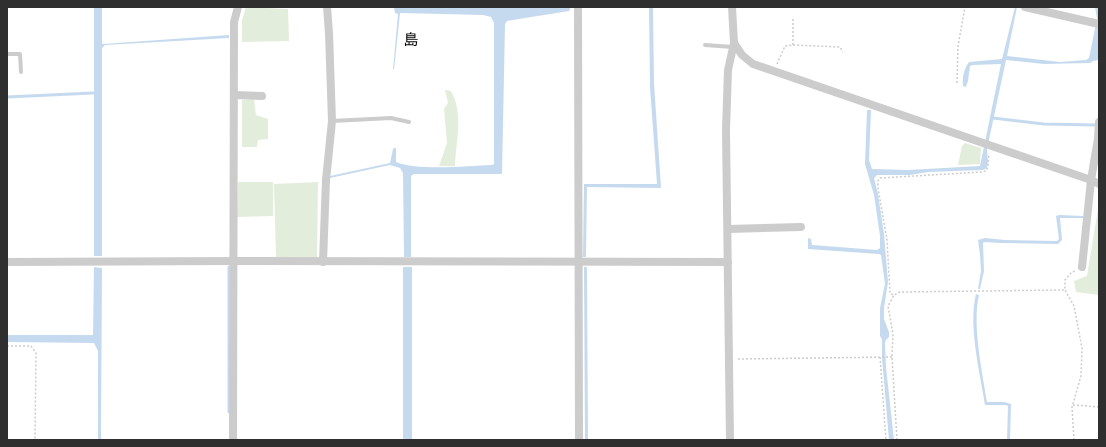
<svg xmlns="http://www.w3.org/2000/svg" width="1106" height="447" viewBox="0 0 1106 447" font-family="'Archivo Narrow','Noto Sans JP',sans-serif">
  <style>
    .green { fill: #e3eddc }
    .water { fill: #c6daef }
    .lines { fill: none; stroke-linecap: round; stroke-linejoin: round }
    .stream { stroke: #c6daef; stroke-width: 3 }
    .path { stroke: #ccc; stroke-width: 1.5; stroke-dasharray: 2 2; stroke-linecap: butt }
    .lane { stroke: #ccc; stroke-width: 4 }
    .street { stroke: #ccc; stroke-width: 8 }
    .labels { text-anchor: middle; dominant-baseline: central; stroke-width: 4; stroke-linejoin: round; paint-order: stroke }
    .neighbourhood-label { font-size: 15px; fill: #000; stroke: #fff }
  </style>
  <rect width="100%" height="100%" fill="#fff"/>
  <!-- green -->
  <g class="green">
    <path d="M246,7L288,9L289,41L242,42V20Z"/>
    <path d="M445,90L451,91C464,114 456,141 455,166H439L447,143L444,109L448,103Z"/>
    <path d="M254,99L256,115L268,119V139L258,140L257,147H242V100Z"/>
    <path d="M965,143L981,148L980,164L958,165L962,146Z"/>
    <path d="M238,182H273V216L237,217Z"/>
    <path d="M318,182L317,259L276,258L274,184Z"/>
    <path d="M1099,203V295L1076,292L1074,281L1087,276Z"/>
  </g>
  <!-- water -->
  <g class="water">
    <path d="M94,7H102V43L103,44L229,35V38L105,45L102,48V256H94Z"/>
    <path d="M394,7H571L569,11L507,21L505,24L502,174H414L411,176V257H404L403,173L400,168L390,165L330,178V176L390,163L393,149L394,148H396V162C418,171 466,166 492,165L494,164V23L491,17L483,15L400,13L394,70L393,69L398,14L395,13Z"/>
    <path d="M649,7H653L654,83L661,188L587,187L586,257H583L584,184H657L650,87Z"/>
    <path d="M1015,7H1017L1007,56L1060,62L1086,60L1089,58L1097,19L1095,7H1099V60L1093,61L1090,63L1044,64L1006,60L987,149L988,162L987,168L983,170L928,172L910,175H877L874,178L878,194L884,234L888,282L884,308V319L889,332V337L886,340L885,343L886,367L894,440H889L882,358V339L880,336V308L885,284L881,255L879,254L808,249V238L811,239L812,245L877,250L880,248V236L874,195L865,164L867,110H871L869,160L872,169L908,170L980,166L1001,64L973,65L970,66L968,81L966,87L963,86C962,77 964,69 969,62L1002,59Z"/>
    <path d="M1059,215L1083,216V218H1060L1062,240L1058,244L1001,243L984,242L983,243L984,271L980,289H978L981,271L980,255L978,240L985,238L1005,240L1057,241L1059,239L1056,216Z"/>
    <path d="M94,267L102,268L101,440H98V351L94,343L7,342V335H93Z"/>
    <rect x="403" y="267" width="9" height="173"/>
    <path d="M584,267H587L588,440H585Z"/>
    <path d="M976,294L979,295C972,324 982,371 987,402H1004L1011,404L1010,440H1007L1008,406L1006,405H985C980,372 968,326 976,294Z"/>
  </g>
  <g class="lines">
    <!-- stream -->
    <g class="stream">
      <path d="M7,97L93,93"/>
      <path d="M993,118L1044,124L1095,125"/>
      <path d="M229,267V412"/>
    </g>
    <!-- path -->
    <g class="path">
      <path d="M793,45V17"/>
      <path d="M777,64L785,46L793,45L840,47L843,52"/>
      <path d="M957,83L958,46L965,7"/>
      <path d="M893,295L890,293L887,240L878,188V181L880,178L982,172L986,171L988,166L989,154"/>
      <path d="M7,346H31L36,353L35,440"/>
      <path d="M880,357L886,440"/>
      <path d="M738,359L892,357"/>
      <path d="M1073,405L1099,407"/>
      <path d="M897,440L892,357L893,334L888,306L894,295L900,292L1065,290"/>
      <path d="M1074,440L1072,407L1081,376L1082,348L1074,306L1065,290V280L1071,273L1075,271"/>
    </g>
    <!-- lane -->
    <g class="lane">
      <path d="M705,45L733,47"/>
      <path d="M7,54H20L21,72"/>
      <path d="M332,121L391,118L409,122"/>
    </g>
    <!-- street -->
    <g class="street">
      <path d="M578,7L579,440"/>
      <path d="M732,7L734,43L742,55L753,64L1091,180L1099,184"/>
      <path d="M1025,7L1099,24"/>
      <path d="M234,95L262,96"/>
      <path d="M728,229L801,227"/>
      <path d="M7,262L234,261L728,262"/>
      <path d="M323,262L326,180L332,121L329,33L327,7"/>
      <path d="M1082,267L1091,180L1098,139L1099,122"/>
      <path d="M233,440L234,22L238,7"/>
      <path d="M730,440L726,130L728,70L734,43"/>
    </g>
  </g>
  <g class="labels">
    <!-- neighbourhood labels -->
    <g class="neighbourhood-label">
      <text x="411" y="39">島</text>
    </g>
  </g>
  <!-- border -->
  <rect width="1106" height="447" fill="none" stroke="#2f2f2f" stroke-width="16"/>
</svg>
